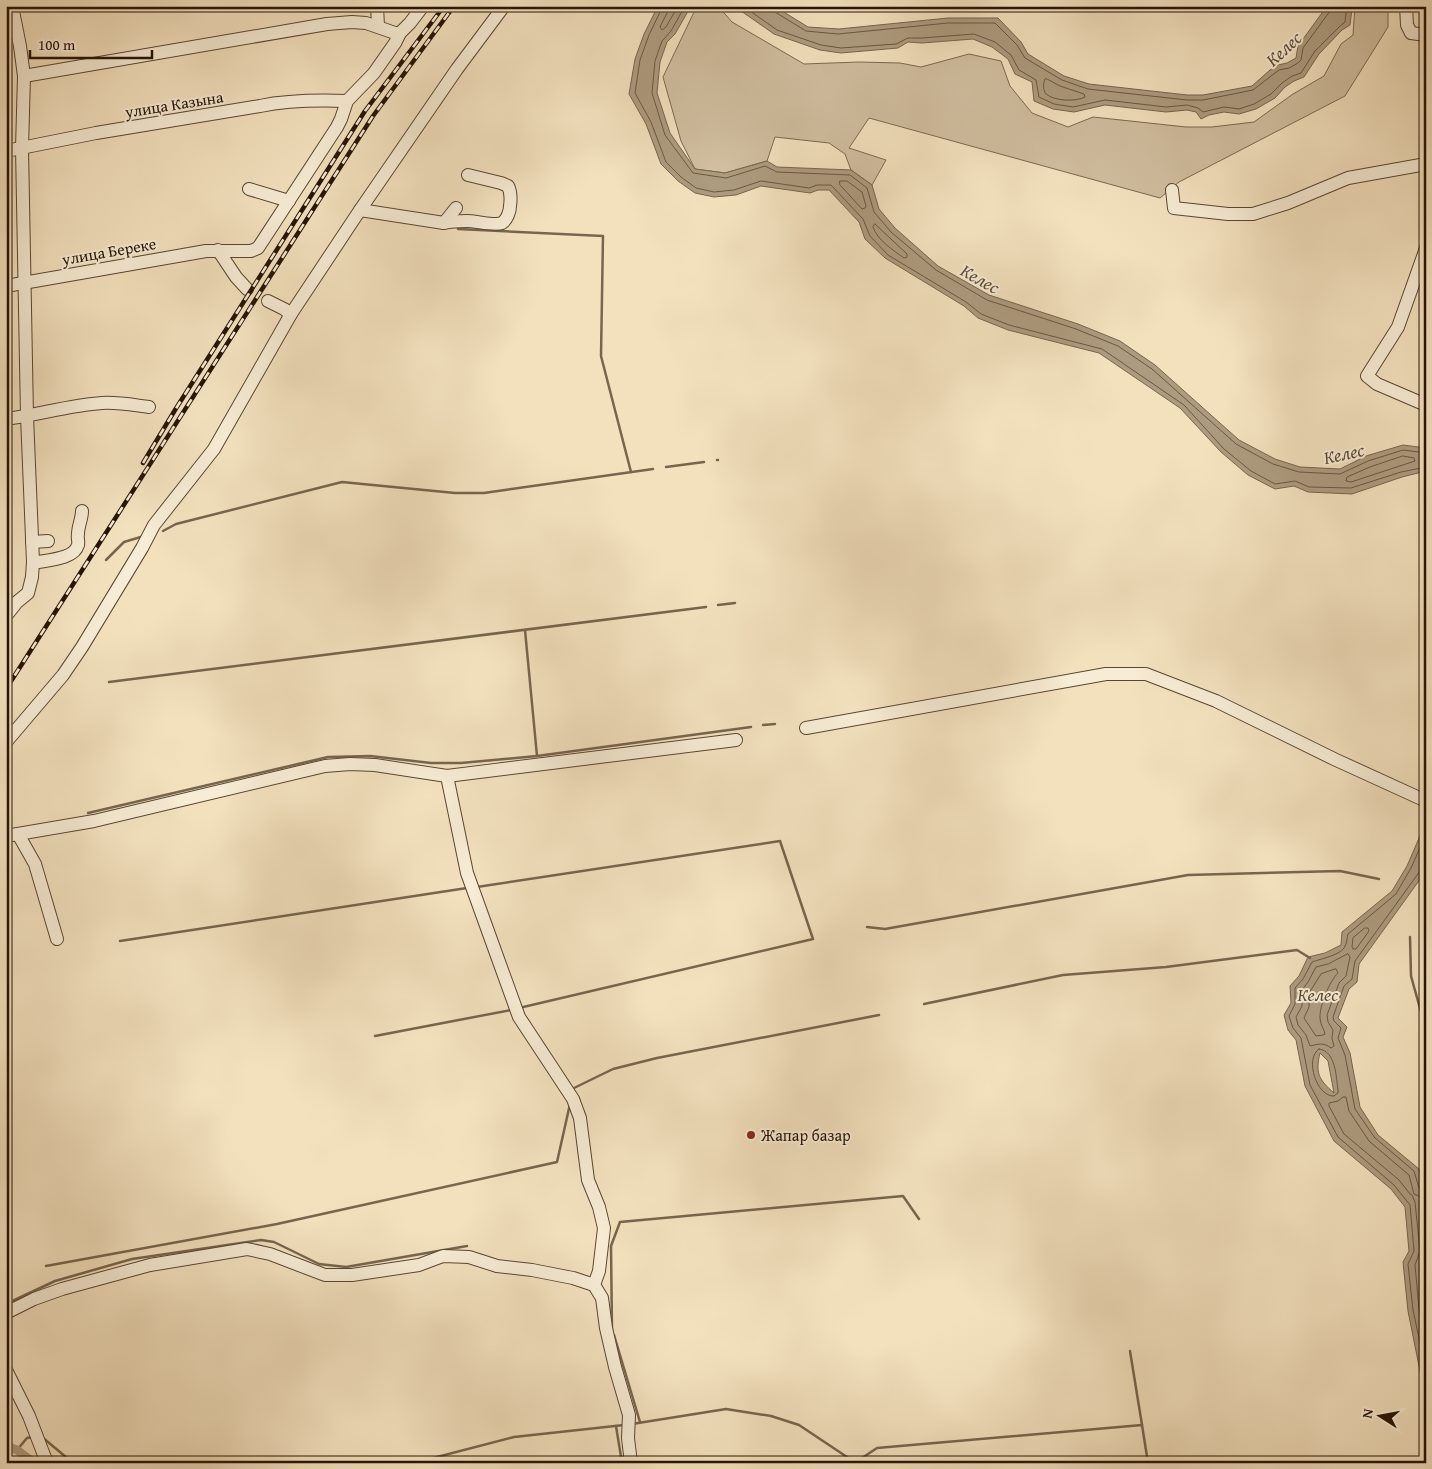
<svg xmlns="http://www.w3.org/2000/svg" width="1432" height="1469" font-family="'Gentium Book Plus',serif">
	<rect width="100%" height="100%" fill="#f3e1be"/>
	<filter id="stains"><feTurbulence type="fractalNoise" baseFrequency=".004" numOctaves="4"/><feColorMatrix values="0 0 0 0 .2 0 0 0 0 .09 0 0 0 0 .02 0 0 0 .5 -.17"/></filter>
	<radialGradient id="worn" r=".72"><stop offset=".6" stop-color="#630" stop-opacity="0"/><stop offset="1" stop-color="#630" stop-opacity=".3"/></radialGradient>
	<!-- green -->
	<path fill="#d0be9f" stroke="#7b6952" d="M703 6H718L732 22 804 64 859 62 900 63 921 67 969 54 1001 61 1010 86 1032 113 1068 127 1093 117 1186 127H1212L1254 122 1293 94 1324 76 1341 44 1353 35 1355 6H1388V27L1345 96 1179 182 1160 198 869 118 849 148 886 160 872 185 851 170 845 154 829 143 775 137 767 161 725 173 695 169 681 141 663 77 695 10Z"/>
	<!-- water -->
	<g fill="#ad9b7f" stroke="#77654e" fill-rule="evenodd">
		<path d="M658 6H691L675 34 667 42 660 62 657 93 670 133 695 169 725 173 767 161 777 167 851 170 872 185 879 209 895 228 938 266 989 295 1078 324 1120 341 1155 365 1239 440 1275 459 1300 467 1340 469 1366 456 1403 445 1426 448V471L1402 477 1352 494 1308 492 1294 486 1275 489 1248 475 1221 452 1180 408 1099 353 1008 330 978 318 964 306 885 258 865 239 859 222 829 190H818L810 193 761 186 736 195 714 197 695 193 678 181 661 164 646 124 629 94 635 59 644 34Z"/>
		<path d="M734 6H774L808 27 839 29 948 18H998L1021 42 1028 54 1064 76 1089 84 1187 95H1203L1252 86 1270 70 1278 65 1287 63 1296 58 1298 46 1327 6H1352V9L1350 25 1342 30 1319 54 1304 77 1294 81 1285 87 1275 98 1256 109 1239 114 1224 112 1209 115 1201 119 1196 112 1187 110 1166 112 1105 105 1074 112 1053 109 1034 101 1032 82 1015 74 1008 59 992 47 973 39 922 43 908 42 898 48 841 53 820 50 774 34Z"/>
		<path d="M1426 822V871L1359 964 1357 982 1349 989 1338 1018 1347 1027 1343 1037 1350 1053 1360 1107 1378 1135 1419 1169 1426 1196V1401L1408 1311 1403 1262 1409 1251 1405 1207 1391 1189 1334 1141 1305 1086 1296 1040 1288 1030 1284 1015 1291 1003 1290 986 1299 976 1308 957 1325 953 1341 945 1342 932 1392 891 1407 866ZM1320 1053 1328 1061 1334 1093C1319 1080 1315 1073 1320 1053Z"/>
	</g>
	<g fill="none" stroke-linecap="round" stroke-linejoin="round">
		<!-- shore -->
		<g stroke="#6a5842" stroke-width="1">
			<path d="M662 6 661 10 649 35 640 60 635 93 651 122 666 162 681 177 696 188 714 192 734 190 761 181 809 188 817 185H831L863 219 870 236 888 255 966 302 981 314 1009 325 1102 349 1184 405 1224 449 1251 471 1275 484 1295 481 1309 487 1351 488 1401 472 1426 467"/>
			<path d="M668 6 667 13 660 27 662 30 666 27 678 6"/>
			<path d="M685 6 671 31 662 41 655 61 652 93 665 135 693 173 726 178 765 166 777 172 850 175 867 188 874 212 891 232 936 270 987 300 1076 329 1118 346 1152 369 1236 444 1273 464 1299 472 1340 474 1368 461 1403 450 1426 453"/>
			<path d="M743 6 777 30 821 45 841 48 896 44 908 38H922L974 34 995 42 1011 55 1019 70 1036 80 1039 97 1054 104 1073 107 1105 100 1166 107 1187 105 1198 108 1203 112 1224 107 1239 109 1254 104 1271 94 1282 83 1292 76 1301 73 1315 51 1339 27 1345 22 1347 6"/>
			<path d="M772 6 775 12 806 31 838 34 948 23H995L1017 45 1025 58 1062 80 1088 89 1187 100H1203L1253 90 1279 70 1289 68 1298 63 1301 60 1303 48 1330 11V6"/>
			<path d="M1047 79 1060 86 1084 94 1085 97C1076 102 1054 101 1046 94 1043 91 1043 82 1045 79Z"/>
			<path d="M840 181H847L862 192 866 206 865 208 862 209 840 185Z"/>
			<path d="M875 224 907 254V257L904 258C893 250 877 240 873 227Z"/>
			<path d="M1403 456 1414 458 1415 461 1351 482 1346 481 1347 477 1370 467Z"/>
			<path d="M1426 834 1411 868 1396 894 1348 934C1347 937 1347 943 1345 946 1342 955 1320 959 1312 962L1303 979 1295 988V1004L1289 1016 1293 1028 1301 1038 1310 1085 1338 1137 1394 1185 1410 1205 1414 1251 1408 1264 1413 1310 1426 1371"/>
			<path d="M1426 869 1420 871 1355 961 1352 979 1344 986 1333 1017 1334 1021 1341 1028 1338 1038 1345 1055 1355 1109 1375 1138 1414 1171 1419 1188 1422 1191H1426"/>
			<path d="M1365 928H1368L1369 931 1356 949H1353L1352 947 1353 938Z"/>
			<path d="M1348 954 1350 957 1346 976 1339 983 1327 1015 1328 1022 1333 1030 1332 1038 1334 1046 1331 1048C1323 1042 1319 1044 1310 1046L1306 1035 1298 1025 1296 1017 1302 1006V990L1308 982 1316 967 1328 964Z"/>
			<path d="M1336 969 1338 973C1330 980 1319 1007 1320 1018 1320 1024 1324 1029 1325 1034L1323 1035 1316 1036 1304 1018 1309 1007V993L1321 974Z"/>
			<path d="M1319 1049C1336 1051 1336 1077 1338 1090V1093L1334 1096C1317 1097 1304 1059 1319 1049Z"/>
			<path d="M1426 1198 1421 1197 1414 1194 1409 1175 1369 1141 1349 1111 1346 1097H1343L1338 1101 1329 1103V1106L1344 1134 1399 1180 1410 1194 1412 1195 1415 1202 1420 1251 1415 1265 1419 1309 1426 1340"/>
		</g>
		<!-- stream -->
		<g stroke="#77654e" stroke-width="2.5">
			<path d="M458 229 603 236 601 356 631 472"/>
			<path d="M717 460H718"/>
			<path d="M666 467 704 462"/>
			<path d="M163 531 176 524 342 482 455 493H484L653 469"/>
			<path d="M106 560 124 542 144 536"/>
			<path d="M718 605 735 603"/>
			<path d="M109 682 706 607"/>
			<path d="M763 725 775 724"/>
			<path d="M537 756 751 727"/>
			<path d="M88 813 328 757 370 756 431 763H461L537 756 525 630"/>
			<path d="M477 887 780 841 813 939 519 1008"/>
			<path d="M867 927 885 929 1188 875 1340 871 1379 879"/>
			<path d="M1410 937 1411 976 1426 1030"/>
			<path d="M120 941 467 888"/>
			<path d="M924 1004 1063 975 1166 967 1297 950 1310 958"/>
			<path d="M375 1036 511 1010"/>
			<path d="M573 1091 574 1088 613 1069 657 1058 879 1015"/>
			<path d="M46 1266 277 1224 557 1162 570 1104"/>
			<path d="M6 1304 55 1281 132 1259 261 1240 274 1242 319 1264 346 1267 467 1246"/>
			<path d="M612 1330 611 1246 620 1222 903 1196 919 1219"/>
			<path d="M614 1335 640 1422"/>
			<path d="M1130 1351 1142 1425"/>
			<path d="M632 1424 726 1409 771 1416 799 1425 856 1463"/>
			<path d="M616 1426 622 1463"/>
			<path d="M42 1437 73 1463"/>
			<path d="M17 1450 27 1438 32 1437"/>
			<path d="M51 1459 55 1463"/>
			<path d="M856 1462 877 1448 1142 1425 1148 1463"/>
			<path d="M414 1463 514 1437 624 1425"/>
		</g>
		<!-- canal -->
		<path stroke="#ad9b7f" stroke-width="9" d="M6 1446 17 1450 34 1463"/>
		<defs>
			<g id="minor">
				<path d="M377 6 378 26"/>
				<path d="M1406 6 1407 25 1411 33 1426 35"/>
				<path d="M24 76 327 24 352 22 366 23 395 33H400"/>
				<path d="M6 151 96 133 260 106C289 100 318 100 347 101"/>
				<path d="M249 189 289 201"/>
				<path d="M1172 190 1174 208 1228 214H1253L1288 203 1348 178 1426 164"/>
				<path d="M360 210 444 223C452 221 459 221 467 221 476 221 495 226 502 223 507 220 510 211 510 206 511 199 511 192 508 186L501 183 468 175"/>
				<path d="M444 223 456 208"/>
				<path d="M1426 248 1398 327 1367 376 1377 384 1426 405"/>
				<path d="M218 250 236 277 247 289"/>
				<path d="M6 286 206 251H251L258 248 337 127 341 119 347 101 374 73 395 43 400 33 410 23 423 6"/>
				<path d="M268 301 284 309 291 314"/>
				<path d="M6 419C38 415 70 405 102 403 118 402 133 405 149 407"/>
				<path d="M32 542 48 541"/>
				<path d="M33 563C45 560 74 560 78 545 79 541 77 538 78 534 78 526 82 519 82 511"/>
				<path d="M6 616 17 602 28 593 32 577 33 562 27 416 22 148 24 76 20 46 12 6"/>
				<path d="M806 728 1106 674H1146L1216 701 1334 759 1426 801"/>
				<path d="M6 742 63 675 82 647 142 548 154 525 214 449 291 314 360 210 457 69 504 6"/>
				<path d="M447 776 467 873 519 1017 573 1099 580 1118 588 1180 599 1207 604 1228 599 1271 594 1285"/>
				<path d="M18 834 35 864 57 939"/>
				<path d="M6 836 94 821 325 766 350 764 375 765 447 776 736 740"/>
				<path d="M6 1313 34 1299 62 1289 150 1265 247 1249 270 1254 325 1275H352L419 1265 443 1256 469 1257 497 1266 532 1270 573 1278 594 1285 602 1298 606 1328 615 1367 629 1415 628 1438 631 1463"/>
				<path d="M6 1370 29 1416 47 1463"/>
			</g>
		</defs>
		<!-- minor casing -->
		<use href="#minor" stroke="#594733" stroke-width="14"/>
		<!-- minor -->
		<use href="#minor" stroke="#f7ecd5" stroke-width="12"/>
		<defs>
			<g id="rail">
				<path d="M143 463 175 410 365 111 444 6"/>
				<path d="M6 689 373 116 454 6"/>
			</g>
		</defs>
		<!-- rail casing -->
		<use href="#rail" stroke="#261405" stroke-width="4.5"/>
		<!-- rail -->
		<use href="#rail" stroke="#f7ecd5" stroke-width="2.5" stroke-dasharray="8" stroke-linecap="butt"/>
	</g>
	<!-- markers -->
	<circle fill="#8f2418" stroke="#f7ecd5" stroke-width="2" cx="751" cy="1135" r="5"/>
	<g text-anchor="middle" stroke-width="4" stroke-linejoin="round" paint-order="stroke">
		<!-- street labels -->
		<g font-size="16" fill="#261405" stroke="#f7ecd5">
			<text transform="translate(174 104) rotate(-9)" y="6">улица Казына</text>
			<text transform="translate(109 251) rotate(-10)" y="6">улица Береке</text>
		</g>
		<!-- poi labels -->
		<g font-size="16" fill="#261405" stroke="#f7ecd5" text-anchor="start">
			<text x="761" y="1141">Жапар базар</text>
		</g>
		<!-- water labels -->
		<g font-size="18" font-style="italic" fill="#5c4a36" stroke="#f7ecd5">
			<text transform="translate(1284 49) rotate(-43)" y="6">Келес</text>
			<text transform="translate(980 279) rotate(29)" y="6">Келес</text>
			<text transform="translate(1344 454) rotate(-12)" y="6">Келес</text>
			<text x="1318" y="1001">Келес</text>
		</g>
	</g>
	<!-- margin -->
	<rect width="1432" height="1469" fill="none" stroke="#f3e1be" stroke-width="25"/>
	<rect x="8" y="8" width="1417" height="1454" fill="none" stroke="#261405" stroke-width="2.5"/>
	<rect x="12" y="12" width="1407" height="1444" fill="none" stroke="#261405"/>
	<!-- north arrow -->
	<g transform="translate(1380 1416) rotate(281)" stroke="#f7ecd5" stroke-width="4" paint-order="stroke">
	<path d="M0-4L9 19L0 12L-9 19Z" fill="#261405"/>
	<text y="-8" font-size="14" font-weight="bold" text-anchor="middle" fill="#261405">N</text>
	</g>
	<!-- scale -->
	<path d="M30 50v8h122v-8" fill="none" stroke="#261405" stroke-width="2.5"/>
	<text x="38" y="50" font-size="15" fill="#261405" stroke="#f7ecd5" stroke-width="4" paint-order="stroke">100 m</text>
	<rect width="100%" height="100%" filter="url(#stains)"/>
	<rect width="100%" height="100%" fill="url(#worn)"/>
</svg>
